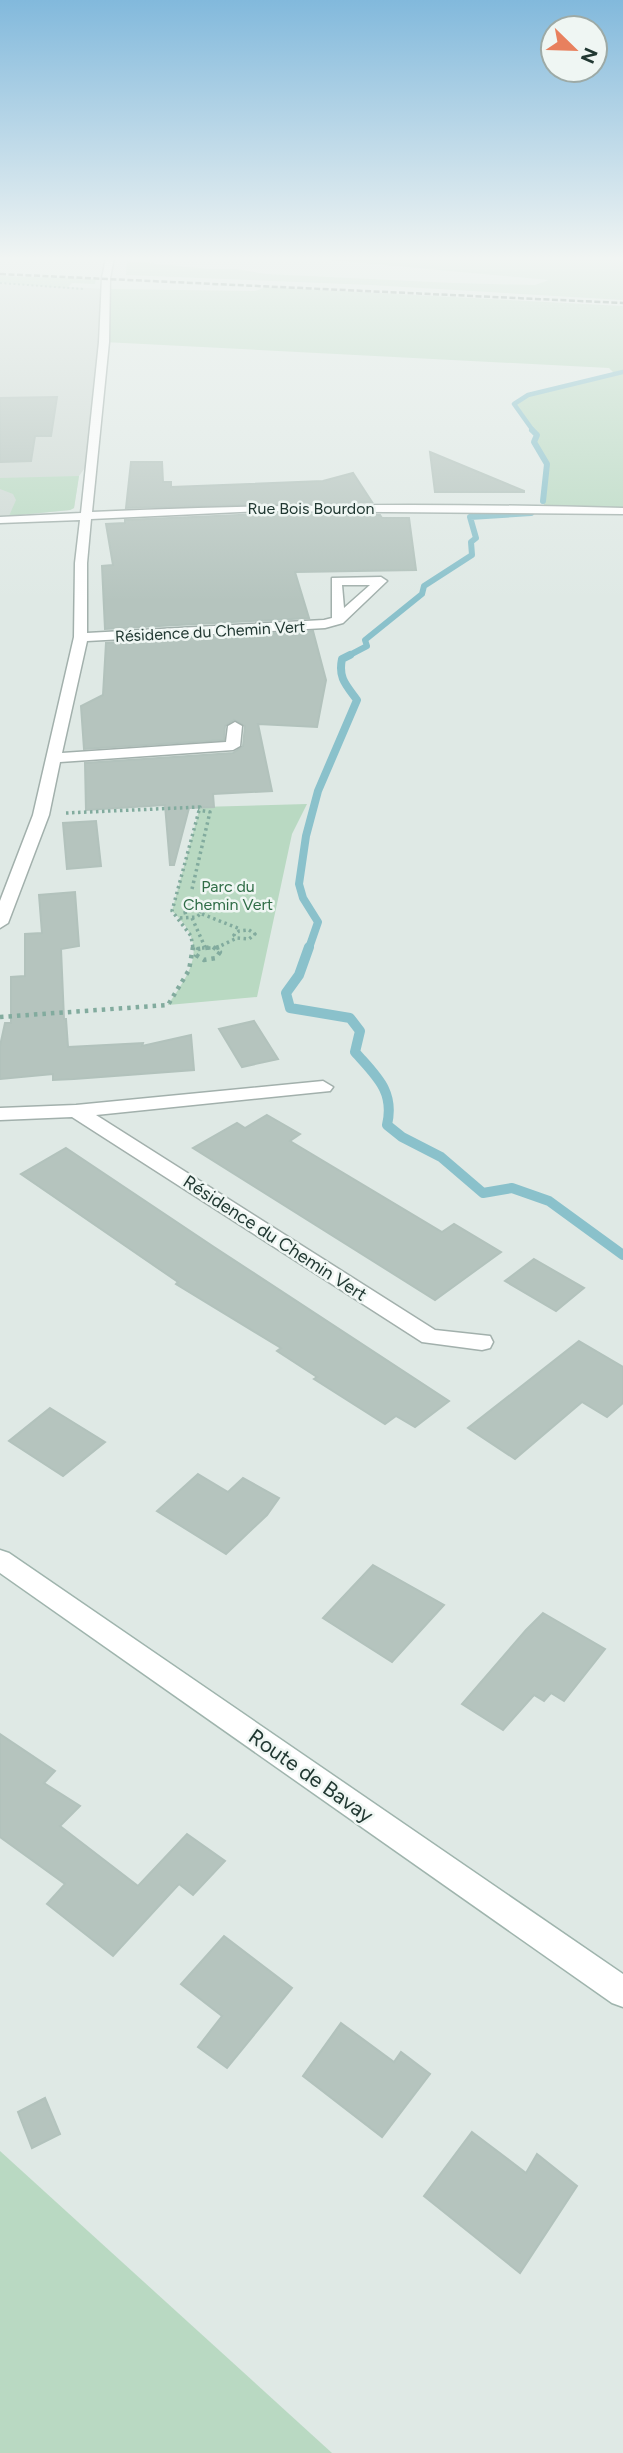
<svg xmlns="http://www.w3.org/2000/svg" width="623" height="2453" font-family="Figtree,sans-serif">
	<rect width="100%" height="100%" fill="#dfe9e5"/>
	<!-- built -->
	<path fill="#ced9d4" d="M0 283 105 289 92 458 79 476 74 508 70 510 0 517Z"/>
	<!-- green -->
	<g fill="#b9d9c2">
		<path d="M308 258H572L623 261V300L371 285 126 275 127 261 209 269H236L266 274 454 283 535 285 549 280Z"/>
		<path d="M0 276 96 279 95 284 72 283 67 288 0 283Z"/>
		<path d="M266 287 623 306V511L544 508C542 480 557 465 534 442L537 435 525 422 523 413 514 407V404L528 395 615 374 609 368 104 342 105 289 255 291Z"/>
		<path d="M79 476 74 508 70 510 9 516 16 500 13 494 0 489V478Z"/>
		<path d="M307 804 292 834 257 997 168 1005C191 971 210 946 172 911L200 807Z"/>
		<path d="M0 2151 332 2453H0Z"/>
	</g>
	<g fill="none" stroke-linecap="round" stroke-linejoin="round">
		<!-- stream-far3 -->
		<path stroke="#8ac1cb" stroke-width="4.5" d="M534 432 514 404 528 395 623 372"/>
		<!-- stream-far2 -->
		<g stroke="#8ac1cb" stroke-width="6">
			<path d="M532 430 537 435 534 442 547 464 543 501"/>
			<path d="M346 657 367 646 365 640 422 594 424 586 472 555 471 542 476 538 470 517 531 513"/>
		</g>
		<!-- stream-far1 -->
		<path stroke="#8ac1cb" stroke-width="8" d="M309 948 318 922 303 898 299 884 306 836 318 791 357 700C346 685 338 678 342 659L350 655"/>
		<!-- stream -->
		<path stroke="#8ac1cb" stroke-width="10" d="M309 947 299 975 286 993 290 1008 350 1018 360 1031 355 1052C376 1076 395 1091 387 1125L402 1137 441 1157 483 1193 512 1188 549 1201 623 1255"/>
	</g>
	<!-- building -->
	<g fill="#b5c4be" stroke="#b2c2bc" stroke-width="2">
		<path d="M57 397 51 436H35L31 461 0 462V398Z"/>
		<path d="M430 452 524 491V492H435Z"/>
		<path d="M131 462H162L163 482H171V487L323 481 353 473 372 502 126 508Z"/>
		<path d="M263 514 380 515 382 518H409L416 570 295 572 309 618 105 629 102 566 113 565 106 524 125 523V520Z"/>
		<path d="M313 631 326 680 317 727 258 724 272 791 213 794 214 807 189 808 174 865H170L165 805 86 810 85 763 233 753 243 746 245 726 234 720 225 726 224 740 84 749 81 706 103 695 106 643Z"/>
		<path d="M96 821 101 866 67 869 63 823Z"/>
		<path d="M75 892 79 946 61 949 64 1019H66L68 1047 143 1043 142 1046 191 1035 194 1070 74 1079 53 1080V1074L0 1079V1046L5 1023H11V977L25 976V934L42 933 39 895Z"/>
		<path d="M254 1021 278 1059 242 1067 219 1029Z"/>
		<path d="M267 1115 300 1134 290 1141 442 1232 454 1224 501 1252 435 1300 193 1148 237 1123 245 1128Z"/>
		<path d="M66 1148 214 1247 449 1401 415 1427 396 1416 385 1424 314 1379 317 1377 277 1351 281 1348 176 1284 178 1282 21 1174Z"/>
		<path d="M534 1259 584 1288 556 1311 505 1281Z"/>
		<path d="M579 1341 623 1367V1403L607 1417 582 1402 515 1459 468 1428Z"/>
		<path d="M50 1408 105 1442 63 1476 9 1441Z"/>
		<path d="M198 1474 228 1492 243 1478 279 1498 267 1515 226 1554 157 1511Z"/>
		<path d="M373 1565 444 1605 392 1662 323 1618Z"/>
		<path d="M543 1613 605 1649 564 1701 551 1693 544 1701 534 1695 503 1730 462 1704 526 1630Z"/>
		<path d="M0 1734 55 1771 44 1783 80 1806 60 1826 138 1886 187 1834 225 1861 193 1895 179 1884 113 1956 47 1904 65 1884 0 1837Z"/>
		<path d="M224 1936 292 1988 227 2068 198 2047 222 2016 181 1984Z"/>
		<path d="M341 2023 394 2062 401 2052 430 2074 382 2137 303 2076Z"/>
		<path d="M45 2098 60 2134 32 2148 18 2112Z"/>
		<path d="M472 2132 526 2173 537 2154 577 2186 520 2273 424 2196Z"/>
	</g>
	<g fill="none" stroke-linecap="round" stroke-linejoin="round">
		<defs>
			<g id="street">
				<path d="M106 258H114L110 278 109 342 92 512C269 504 446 503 623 508V514L263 511 91 519 87 563V633L324 620 332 618V578L381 577 387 581 343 623 325 628 87 641 62 753 226 742 228 726 235 722 242 726 240 746 233 750 60 762 49 815 8 923 0 928V901L33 815 74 637 75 563 80 520 0 523V517L81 513 99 342 102 278ZM342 585H370L344 608Z"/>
				<path d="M323 1081 333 1087 330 1091 96 1115 435 1330 490 1336 493 1342 490 1348 482 1350 422 1342 72 1117 0 1120V1108L76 1105Z"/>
			</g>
			<path id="secondary" d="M0 1550 9 1553 623 1974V2007L612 2003 0 1573Z"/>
		</defs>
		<!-- street casing -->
		<use href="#street" stroke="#a2b0ac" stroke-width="3"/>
		<!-- secondary casing -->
		<use href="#secondary" stroke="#9fb4ad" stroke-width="3"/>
		<!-- path-far2 -->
		<path stroke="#82ab9e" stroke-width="2" stroke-dasharray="2 2.5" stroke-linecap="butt" d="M0 283 83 289"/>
		<!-- path-far1 -->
		<g stroke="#82ab9e" stroke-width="3.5" stroke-dasharray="2.5 3.5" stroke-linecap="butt">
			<path d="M66 813 200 807 172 911 191 936 193 948"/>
			<path d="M192 889 210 812 198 810"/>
			<path d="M202 914 240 929"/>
			<path d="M180 918 197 917 202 912 192 909 185 912 186 916"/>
			<path d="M192 918 205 947"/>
			<path d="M249 930 255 934 249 939 237 938 234 935 239 931Z"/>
			<path d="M202 948H215"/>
			<path d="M216 948 237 938"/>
		</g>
		<!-- path -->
		<g stroke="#82ab9e" stroke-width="4.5" stroke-dasharray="3.5 5" stroke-linecap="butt">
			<path d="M213 947 220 952 216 958 204 960 196 955 198 949Z"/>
			<path d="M216 948 219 947"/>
			<path d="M0 1017 168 1005 189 970 193 947"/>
		</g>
		<!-- street -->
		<use href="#street" fill="#fff" fill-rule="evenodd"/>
		<!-- secondary -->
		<use href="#secondary" fill="#fff" fill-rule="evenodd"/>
		<!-- rail -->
		<path stroke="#5c746d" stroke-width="2.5" stroke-dasharray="6 2.5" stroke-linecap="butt" d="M0 274 623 303"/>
	</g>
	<!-- sky -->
	<linearGradient id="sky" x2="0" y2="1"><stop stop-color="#82b9dc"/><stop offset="0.43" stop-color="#f1f5f3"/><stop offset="1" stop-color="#f1f5f3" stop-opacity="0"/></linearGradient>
	<rect width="623" height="601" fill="url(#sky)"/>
	<g text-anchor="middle" stroke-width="5" stroke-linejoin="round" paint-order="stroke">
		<!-- far-street labels -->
		<g font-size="16" fill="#213832" stroke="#eff6f3">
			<text x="311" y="514">Rue Bois Bourdon</text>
			<text transform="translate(210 631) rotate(-3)" y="6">Résidence du Chemin Vert</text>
		</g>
		<!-- far-park labels -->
		<g font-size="16" fill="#2f6c46" stroke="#eff6f3">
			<text x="228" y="892">Parc du<tspan x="228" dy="18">Chemin Vert</tspan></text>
		</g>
		<!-- street labels -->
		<g font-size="18" fill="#213832" stroke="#eff6f3">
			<text transform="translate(275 1238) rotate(33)" y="6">Résidence du Chemin Vert</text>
		</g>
		<!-- near-street labels -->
		<g font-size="21" fill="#213832" stroke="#eff6f3">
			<text transform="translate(311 1776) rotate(35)" y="7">Route de Bavay</text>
		</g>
	</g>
	<!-- north arrow -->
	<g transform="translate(574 49) rotate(113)"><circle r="33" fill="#eff6f3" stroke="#9daaa6" stroke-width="2"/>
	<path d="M0-5L12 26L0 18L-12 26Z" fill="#e8805e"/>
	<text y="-10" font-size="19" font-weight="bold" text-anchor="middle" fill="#213832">N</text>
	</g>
</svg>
